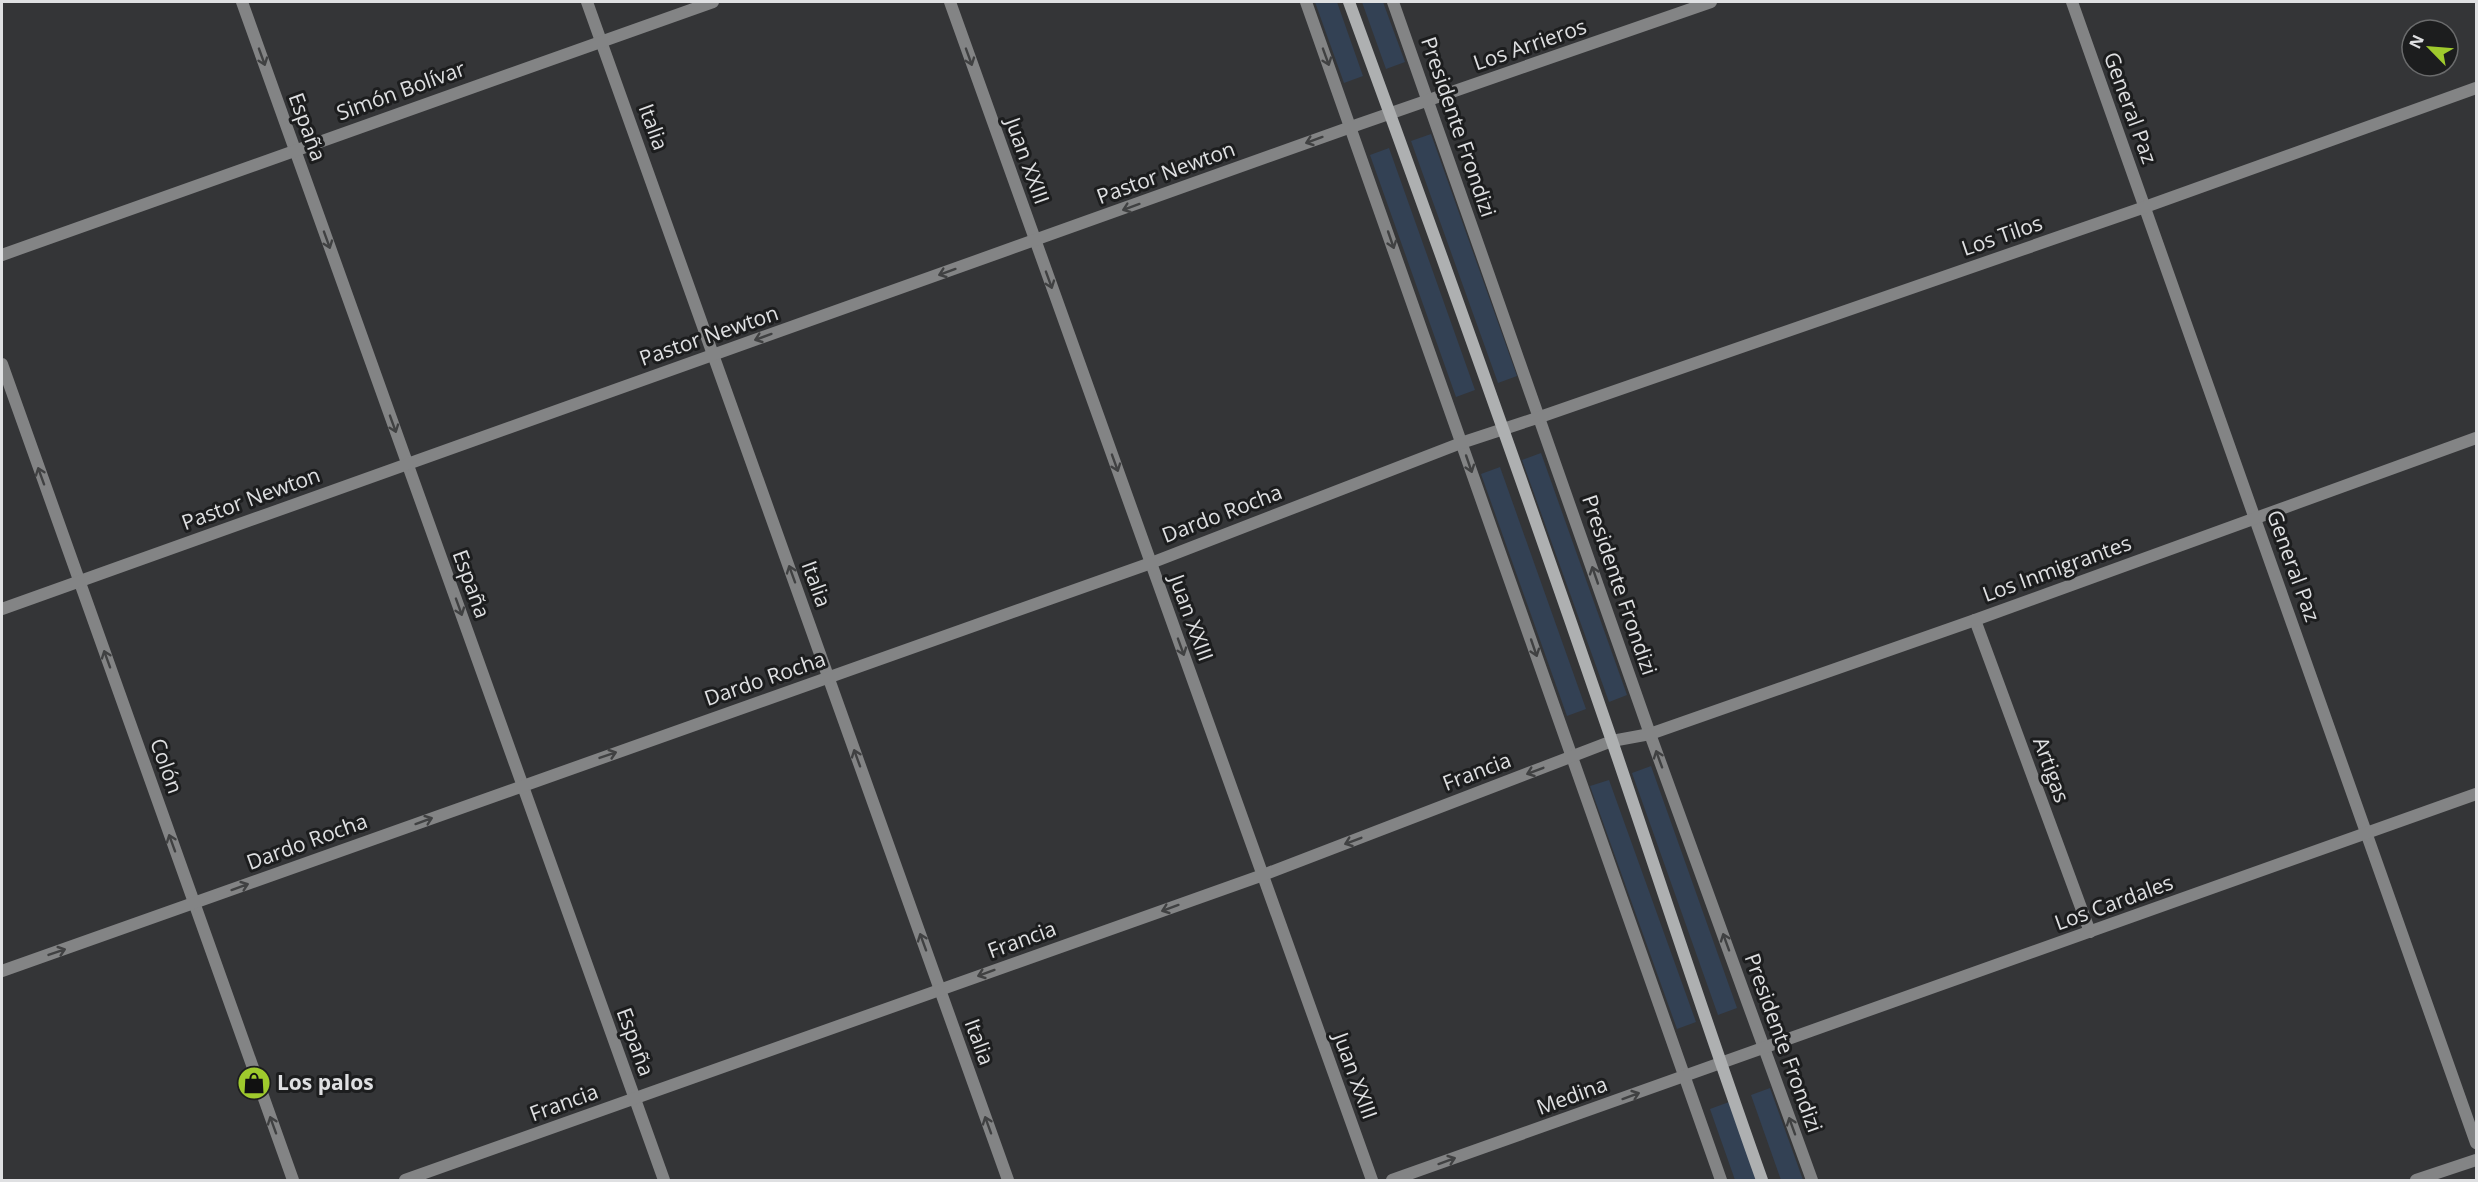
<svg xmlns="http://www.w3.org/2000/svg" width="2478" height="1182" font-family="'Open Sans',sans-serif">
	<rect width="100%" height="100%" fill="#343537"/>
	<!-- grass -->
	<g fill="#334154">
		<path d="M1315 2H1337L1363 76 1344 83Z"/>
		<path d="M1362 2H1383L1405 62 1386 69Z"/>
		<path d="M1431 134 1517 376 1498 383 1411 141Z"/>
		<path d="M1389 148 1475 390 1456 397 1370 155Z"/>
		<path d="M1541 453 1627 695 1609 702 1522 460Z"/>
		<path d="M1500 467 1586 709 1567 716 1481 474Z"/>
		<path d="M1651 766 1737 1008 1718 1015 1632 773Z"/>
		<path d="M1609 780 1696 1022 1677 1029 1590 786Z"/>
		<path d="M1770 1088 1803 1180H1781L1751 1095Z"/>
		<path d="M1729 1102 1756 1180H1735L1710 1109Z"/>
	</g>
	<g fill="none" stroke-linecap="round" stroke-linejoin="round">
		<!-- minor -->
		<g stroke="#838485" stroke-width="12">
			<path d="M242 2 664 1180"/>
			<path d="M587 2 1008 1180"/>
			<path d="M950 2 1372 1180"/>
			<path d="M1306 2 1721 1180"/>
			<path d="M1393 2 1650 734 1812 1180"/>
			<path d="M2072 2 2476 1143"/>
			<path d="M2 255 713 2"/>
			<path d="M2 364 293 1180"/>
			<path d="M2 609 1351 127 1711 2"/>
			<path d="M1975 620 2090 932"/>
			<path d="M2 971 1151 563 1461 443 1540 417 2145 207 2476 88"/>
			<path d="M405 1180 1263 875 1612 741 1650 734 1975 620 2476 438"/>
			<path d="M1392 1180 2476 794"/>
			<path d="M2416 1180 2476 1160"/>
		</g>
		<!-- secondary -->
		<path stroke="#aeb0b1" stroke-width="12" d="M1349 2C1439 247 1527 494 1612 741 1662 888 1710 1035 1762 1180"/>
	</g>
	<!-- one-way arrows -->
	<defs><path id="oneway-shaft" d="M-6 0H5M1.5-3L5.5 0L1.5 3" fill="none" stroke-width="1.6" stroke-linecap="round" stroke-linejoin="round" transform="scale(1.5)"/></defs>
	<g stroke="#404142">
		<use href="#oneway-shaft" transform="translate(262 57) rotate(70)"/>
		<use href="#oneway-shaft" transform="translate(969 57) rotate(70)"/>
		<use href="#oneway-shaft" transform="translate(1326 57) rotate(70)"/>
		<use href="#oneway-shaft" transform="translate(1314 140) rotate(160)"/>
		<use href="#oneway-shaft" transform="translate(1131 207) rotate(160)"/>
		<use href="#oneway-shaft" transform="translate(327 240) rotate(70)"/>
		<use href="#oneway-shaft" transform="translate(1391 240) rotate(71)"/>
		<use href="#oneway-shaft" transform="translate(947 272) rotate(160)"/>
		<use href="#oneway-shaft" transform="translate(1049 280) rotate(70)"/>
		<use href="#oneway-shaft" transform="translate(763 337) rotate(160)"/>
		<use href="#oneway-shaft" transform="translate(393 424) rotate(70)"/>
		<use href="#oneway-shaft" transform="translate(1115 463) rotate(70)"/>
		<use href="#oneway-shaft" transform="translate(1469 464) rotate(71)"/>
		<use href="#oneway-shaft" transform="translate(41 476) rotate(-110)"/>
		<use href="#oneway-shaft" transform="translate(792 574) rotate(-110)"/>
		<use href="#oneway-shaft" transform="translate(1595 575) rotate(-109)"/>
		<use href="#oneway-shaft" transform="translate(459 607) rotate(70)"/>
		<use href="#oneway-shaft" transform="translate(1181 647) rotate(70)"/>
		<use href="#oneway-shaft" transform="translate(1534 648) rotate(71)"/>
		<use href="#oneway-shaft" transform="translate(107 659) rotate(-110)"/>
		<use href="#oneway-shaft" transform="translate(608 755) rotate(-19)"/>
		<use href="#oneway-shaft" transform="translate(857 758) rotate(-110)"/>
		<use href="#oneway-shaft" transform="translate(1659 759) rotate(-110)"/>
		<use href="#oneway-shaft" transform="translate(1535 771) rotate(159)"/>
		<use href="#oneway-shaft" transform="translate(424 821) rotate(-20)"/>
		<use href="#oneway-shaft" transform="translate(1353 841) rotate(159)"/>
		<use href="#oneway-shaft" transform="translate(172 843) rotate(-110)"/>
		<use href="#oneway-shaft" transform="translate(240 887) rotate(-20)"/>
		<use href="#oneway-shaft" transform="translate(1170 908) rotate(160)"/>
		<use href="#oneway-shaft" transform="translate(923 942) rotate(-110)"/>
		<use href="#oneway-shaft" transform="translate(1726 942) rotate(-110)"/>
		<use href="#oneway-shaft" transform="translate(57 952) rotate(-19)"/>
		<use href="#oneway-shaft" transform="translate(986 973) rotate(160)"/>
		<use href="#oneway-shaft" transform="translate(1631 1096) rotate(-20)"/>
		<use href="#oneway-shaft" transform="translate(273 1125) rotate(-110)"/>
		<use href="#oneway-shaft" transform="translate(988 1125) rotate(-110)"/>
		<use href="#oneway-shaft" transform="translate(1792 1126) rotate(-110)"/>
		<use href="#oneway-shaft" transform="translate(1447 1161) rotate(-20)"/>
	</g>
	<!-- icons -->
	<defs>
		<symbol id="shop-disc" viewBox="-11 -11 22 22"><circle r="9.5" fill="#9fca2d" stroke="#1c1d1e"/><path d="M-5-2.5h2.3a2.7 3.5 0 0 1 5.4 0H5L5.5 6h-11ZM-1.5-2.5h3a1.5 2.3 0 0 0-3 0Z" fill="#111"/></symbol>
	</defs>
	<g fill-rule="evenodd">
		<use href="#shop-disc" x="235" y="1064" width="38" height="38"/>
	</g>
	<g text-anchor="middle" stroke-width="6" stroke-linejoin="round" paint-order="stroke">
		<!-- street labels -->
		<g font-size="21" fill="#dfe0e2" stroke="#1c1d1e">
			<text transform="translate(1530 45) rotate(-19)" y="7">Los Arrieros</text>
			<text transform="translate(401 91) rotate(-20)" y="7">Simón Bolívar</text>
			<text transform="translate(2130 108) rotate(70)" y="7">General Paz</text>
			<text transform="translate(307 127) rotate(70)" y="7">España</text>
			<text transform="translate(653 127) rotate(70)" y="7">Italia</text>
			<text transform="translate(1458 127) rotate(71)" y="7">Presidente Frondizi</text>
			<text transform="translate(1027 161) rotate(70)" y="7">Juan XXIII</text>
			<text transform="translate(1166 173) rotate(-20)" y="7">Pastor Newton</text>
			<text transform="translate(2002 236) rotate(-19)" y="7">Los Tilos</text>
			<text transform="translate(709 336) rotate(-19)" y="7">Pastor Newton</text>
			<text transform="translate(251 499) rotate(-20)" y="7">Pastor Newton</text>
			<text transform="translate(1222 514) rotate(-21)" y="7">Dardo Rocha</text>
			<text transform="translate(2293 566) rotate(70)" y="7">General Paz</text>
			<text transform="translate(2057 569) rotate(-20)" y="7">Los Inmigrantes</text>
			<text transform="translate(471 584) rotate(70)" y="7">España</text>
			<text transform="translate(816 584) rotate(70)" y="7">Italia</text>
			<text transform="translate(1619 585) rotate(71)" y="7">Presidente Frondizi</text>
			<text transform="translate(1191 618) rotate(70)" y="7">Juan XXIII</text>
			<text transform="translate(765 679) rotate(-19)" y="7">Dardo Rocha</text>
			<text transform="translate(166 766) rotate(70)" y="7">Colón</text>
			<text transform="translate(2051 770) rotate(70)" y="7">Artigas</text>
			<text transform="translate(1477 772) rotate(-21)" y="7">Francia</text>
			<text transform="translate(307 842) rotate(-20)" y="7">Dardo Rocha</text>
			<text transform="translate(2114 903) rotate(-20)" y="7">Los Cardales</text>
			<text transform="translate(1022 940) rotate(-20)" y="7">Francia</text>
			<text transform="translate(635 1042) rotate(70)" y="7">España</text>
			<text transform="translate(979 1042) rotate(70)" y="7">Italia</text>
			<text transform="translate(1783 1043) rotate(70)" y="7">Presidente Frondizi</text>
			<text transform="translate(1355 1076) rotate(70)" y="7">Juan XXIII</text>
			<text transform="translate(1572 1096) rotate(-20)" y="7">Medina</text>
			<text transform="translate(564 1103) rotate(-20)" y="7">Francia</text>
		</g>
		<!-- poi labels -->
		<g font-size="21" font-weight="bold" fill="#dfe0e2" stroke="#1c1d1e" text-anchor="start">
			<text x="277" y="1090">Los palos</text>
		</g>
	</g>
	<!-- border -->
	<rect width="2478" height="1182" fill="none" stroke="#dfe0e2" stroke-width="6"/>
	<!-- north arrow -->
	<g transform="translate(2430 48) rotate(295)"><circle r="28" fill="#1c1d1e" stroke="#6a6b6c" stroke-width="1.5"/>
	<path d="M0-4.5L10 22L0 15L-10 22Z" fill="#9fca2d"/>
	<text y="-9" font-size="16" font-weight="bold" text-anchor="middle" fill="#dfe0e2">N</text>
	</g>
</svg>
